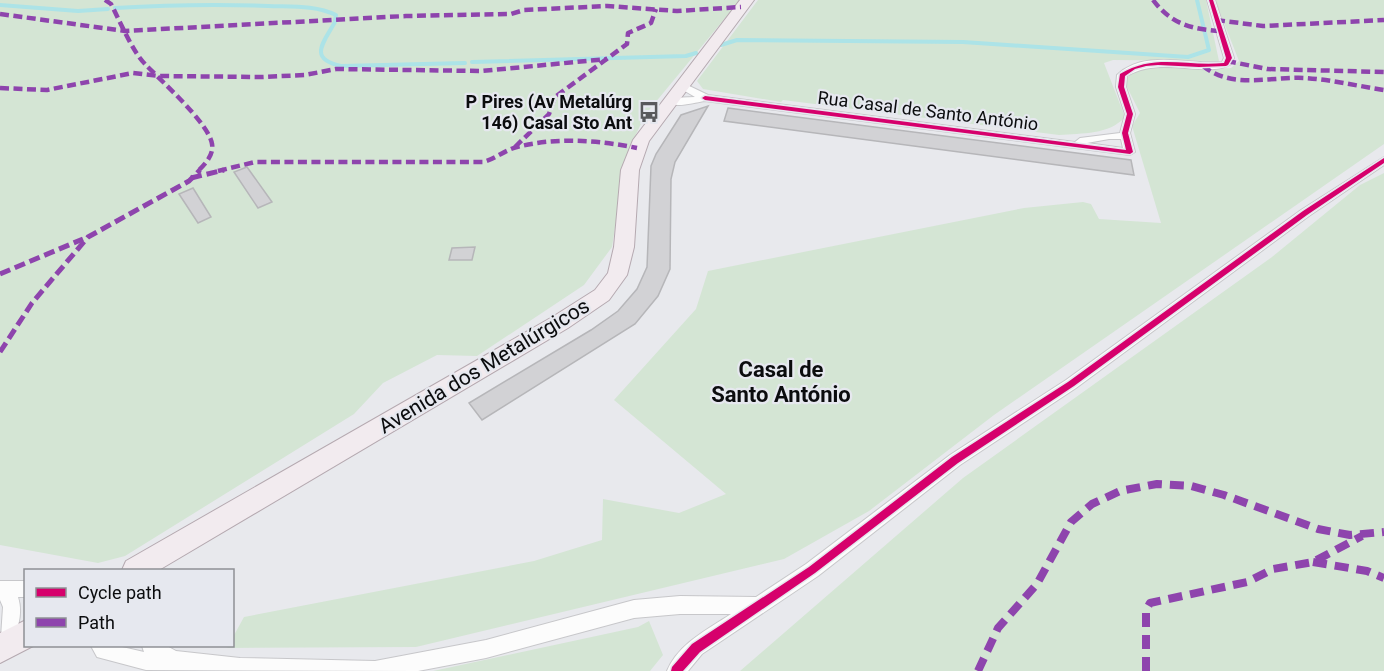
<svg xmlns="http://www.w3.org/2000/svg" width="1384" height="671" font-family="Roboto,sans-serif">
	<rect width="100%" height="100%" fill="#e8e9ed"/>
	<!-- green -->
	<g fill="#d4e5d4">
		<path d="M0 0H740L645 115 626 156 612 247 584 285 477 356 437 355 383 383 354 414 125 556 98 563 0 545Z"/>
		<path d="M758 0H1206L1219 61 1113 60 1104 63 1125 117C1109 135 1082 133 1059 135L783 100 781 102 703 89 697 81Z"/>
		<path d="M1215 0H1384V144L994 415 869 511 784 559 416 647 226 648 232 646 233 637 244 617 534 561 602 540 603 499 679 513 726 494 614 400 696 309 708 271 1024 208 1083 202 1091 204 1099 219 1161 223 1132 126 1140 113 1125 83C1130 58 1209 70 1231 68L1239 61Z"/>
		<path d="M1384 173V671H740L963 478 1272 257 1360 185Z"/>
		<path d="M649 621 663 655 650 671H433L638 627Z"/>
	</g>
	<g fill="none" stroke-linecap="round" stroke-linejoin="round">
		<!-- stream -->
		<g stroke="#ace3e7" stroke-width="4">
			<path d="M0 5 78 11 108 9"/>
			<path d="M115 8C166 5 217 4 268 6 291 7 315 5 336 15L335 20"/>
			<path d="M335 22C323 43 308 59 341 66L465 63"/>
			<path d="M721 45 737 40 963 42 1188 57 1209 50 1197 0"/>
			<path d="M472 62 686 56 696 53"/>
		</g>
	</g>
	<!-- building -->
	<g fill="#d2d2d5" stroke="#b6b6b9" stroke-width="1.5">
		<path d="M708 106 675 162 671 179 670 269 658 296 635 324 482 420 469 403 591 330 618 311 637 289 647 267 651 166 656 154 681 115Z"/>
		<path d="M728 108 1131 160 1134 175 724 121Z"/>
		<path d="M247 167 272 202 258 208 234 172Z"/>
		<path d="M193 188 211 217 198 223 179 194Z"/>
		<path d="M475 247 472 260H449L452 248Z"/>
	</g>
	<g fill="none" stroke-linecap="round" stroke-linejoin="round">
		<defs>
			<g id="street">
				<path d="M1207 0H1215L1234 58 1231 64C1209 79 1161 55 1127 76L1126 87 1135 114 1130 133 1135 152 1130 155 705 101C692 103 675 109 664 101L669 98 695 97 678 87V83L681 82 708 95 1075 142 1080 138 1120 133 1125 114 1116 87 1117 75C1144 49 1189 65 1222 62L1224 58ZM1109 139H1121L1123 148 1087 143Z"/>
				<path d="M1384 157V165L1309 216 1076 388 960 465 818 576 702 654 688 671H667C678 644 708 629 731 614H680L634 618 486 658 418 671 146 670 97 657 91 646H118L144 652 142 646H167L176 651 240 658 375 661 486 640 634 600 680 596 756 597 806 564 950 455 1066 380 1301 210Z"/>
				<path d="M0 581H26V597H18C24 616 16 633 9 650L3 653 0 652 3 607 0 600Z"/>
			</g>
			<g id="primary">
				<path d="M740 0H754L649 141 639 170 634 247 627 275 609 300 568 328 159 570H122L126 561 554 316 595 290 608 273 614 247 621 170 633 140Z"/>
				<path d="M26 620V646H33L0 663V633Z"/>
			</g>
		</defs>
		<!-- street casing -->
		<use href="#street" stroke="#c7c7ca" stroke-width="2"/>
		<!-- primary casing -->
		<use href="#primary" stroke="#b5a9b0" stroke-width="2"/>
		<!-- street -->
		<use href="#street" fill="#fcfcfc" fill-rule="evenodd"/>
		<!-- primary -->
		<use href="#primary" fill="#f2ebef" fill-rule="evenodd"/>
		<!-- quiet-far2 -->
		<g stroke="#8e44ad" stroke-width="4.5" stroke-dasharray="9 4.5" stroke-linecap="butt">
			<path d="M105 0 111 4C120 21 132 51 145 64 160 80 209 123 212 144 214 155 205 164 198 171"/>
			<path d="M1153 0C1171 24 1191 29 1220 31"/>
			<path d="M0 14 125 31 406 16 511 14 524 10 607 6 677 11 741 7"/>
			<path d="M1216 20 1263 26 1384 20"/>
			<path d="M1227 61 1267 69 1384 72"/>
			<path d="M1203 66C1233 90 1271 76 1306 78 1332 80 1358 86 1384 90"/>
			<path d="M0 88 47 90 133 73 159 76 262 77 305 75 336 69 482 71 607 59"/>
			<path d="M515 147 549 114 555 97 627 44 628 33 651 23 656 9"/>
			<path d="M218 171 255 162H483C495 159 505 150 517 147 556 137 598 140 637 148"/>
		</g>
		<!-- quiet-far1 -->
		<g stroke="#8e44ad" stroke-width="5" stroke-dasharray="11 5" stroke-linecap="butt">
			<path d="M191 178 224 170"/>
			<path d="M0 274 83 239"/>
			<path d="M0 352 32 303 88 237 189 181 200 170"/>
		</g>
		<!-- quiet -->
		<g stroke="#8e44ad" stroke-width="8" stroke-dasharray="14 8" stroke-linecap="butt">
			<path d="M1313 562 1367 571 1384 578"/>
			<path d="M978 671 998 628 1037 584 1071 522 1092 504 1120 491 1157 484 1191 486 1224 495 1318 529 1350 535 1384 532"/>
			<path d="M1146 671V610L1150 603 1247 582 1273 569 1313 562 1362 536"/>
		</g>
		<defs>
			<g id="cycleway">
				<path d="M1209 0H1213L1232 58 1228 65 1226 66 1199 67 1158 65 1146 66 1135 69 1125 76 1124 87 1133 114 1128 133 1133 152 1130 154 705 100 702 98 705 96 1126 150 1122 133 1127 114 1118 87 1120 74C1155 53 1186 67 1224 63L1226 58Z"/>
				<path d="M1384 158V163L1307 215 1074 386 958 463 815 573 700 652 683 671H671L672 667 692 644 809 567 952 457 1068 382 1303 211Z"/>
			</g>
		</defs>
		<!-- cycleway casing -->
		<use href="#cycleway" stroke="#e6e8ef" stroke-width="3"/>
		<!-- cycleway -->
		<use href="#cycleway" fill="#d6006c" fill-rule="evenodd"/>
	</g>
	<!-- icons -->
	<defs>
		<symbol id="bus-bare" viewBox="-9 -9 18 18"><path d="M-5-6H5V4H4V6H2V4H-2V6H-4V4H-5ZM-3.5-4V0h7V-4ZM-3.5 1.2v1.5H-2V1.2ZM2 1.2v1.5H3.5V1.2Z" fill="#58595c" stroke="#e6e8ef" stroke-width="2.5" paint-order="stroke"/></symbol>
	</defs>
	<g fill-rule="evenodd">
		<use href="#bus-bare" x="634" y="97" width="30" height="30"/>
	</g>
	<g text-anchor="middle" stroke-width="4.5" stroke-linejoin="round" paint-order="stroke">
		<!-- far-poi labels -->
		<g font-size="18" font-weight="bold" fill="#0b0c0e" stroke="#e6e8ef" text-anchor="end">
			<text x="632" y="108">P Pires (Av Metalúrg<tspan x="632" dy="21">146) Casal Sto Ant</tspan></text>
		</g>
		<!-- far-street labels -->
		<g font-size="18" fill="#0b0c0e" stroke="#e6e8ef">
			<text transform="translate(928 111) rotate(7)" y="6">Rua Casal de Santo António</text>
		</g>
		<!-- street labels -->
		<g font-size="21" fill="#0b0c0e" stroke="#e6e8ef">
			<text transform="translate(484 366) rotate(-31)" y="7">Avenida dos Metalúrgicos</text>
		</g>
		<!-- neighbourhood labels -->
		<g font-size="22" font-weight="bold" fill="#0b0c0e" stroke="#e6e8ef">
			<text x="781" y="377">Casal de<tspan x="781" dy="25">Santo António</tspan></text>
		</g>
	</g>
	<!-- legend -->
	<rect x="24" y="569" width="210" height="78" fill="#e6e8ef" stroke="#8e9095" stroke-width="1.5"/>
	<rect x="36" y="588" width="30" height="9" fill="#d6006c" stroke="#8e9095" stroke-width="1.5"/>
	<text x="78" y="599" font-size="18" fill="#0b0c0e">Cycle path</text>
	<rect x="36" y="618" width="30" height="9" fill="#8e44ad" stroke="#8e9095" stroke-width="1.5"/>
	<text x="78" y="629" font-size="18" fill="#0b0c0e">Path</text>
</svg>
